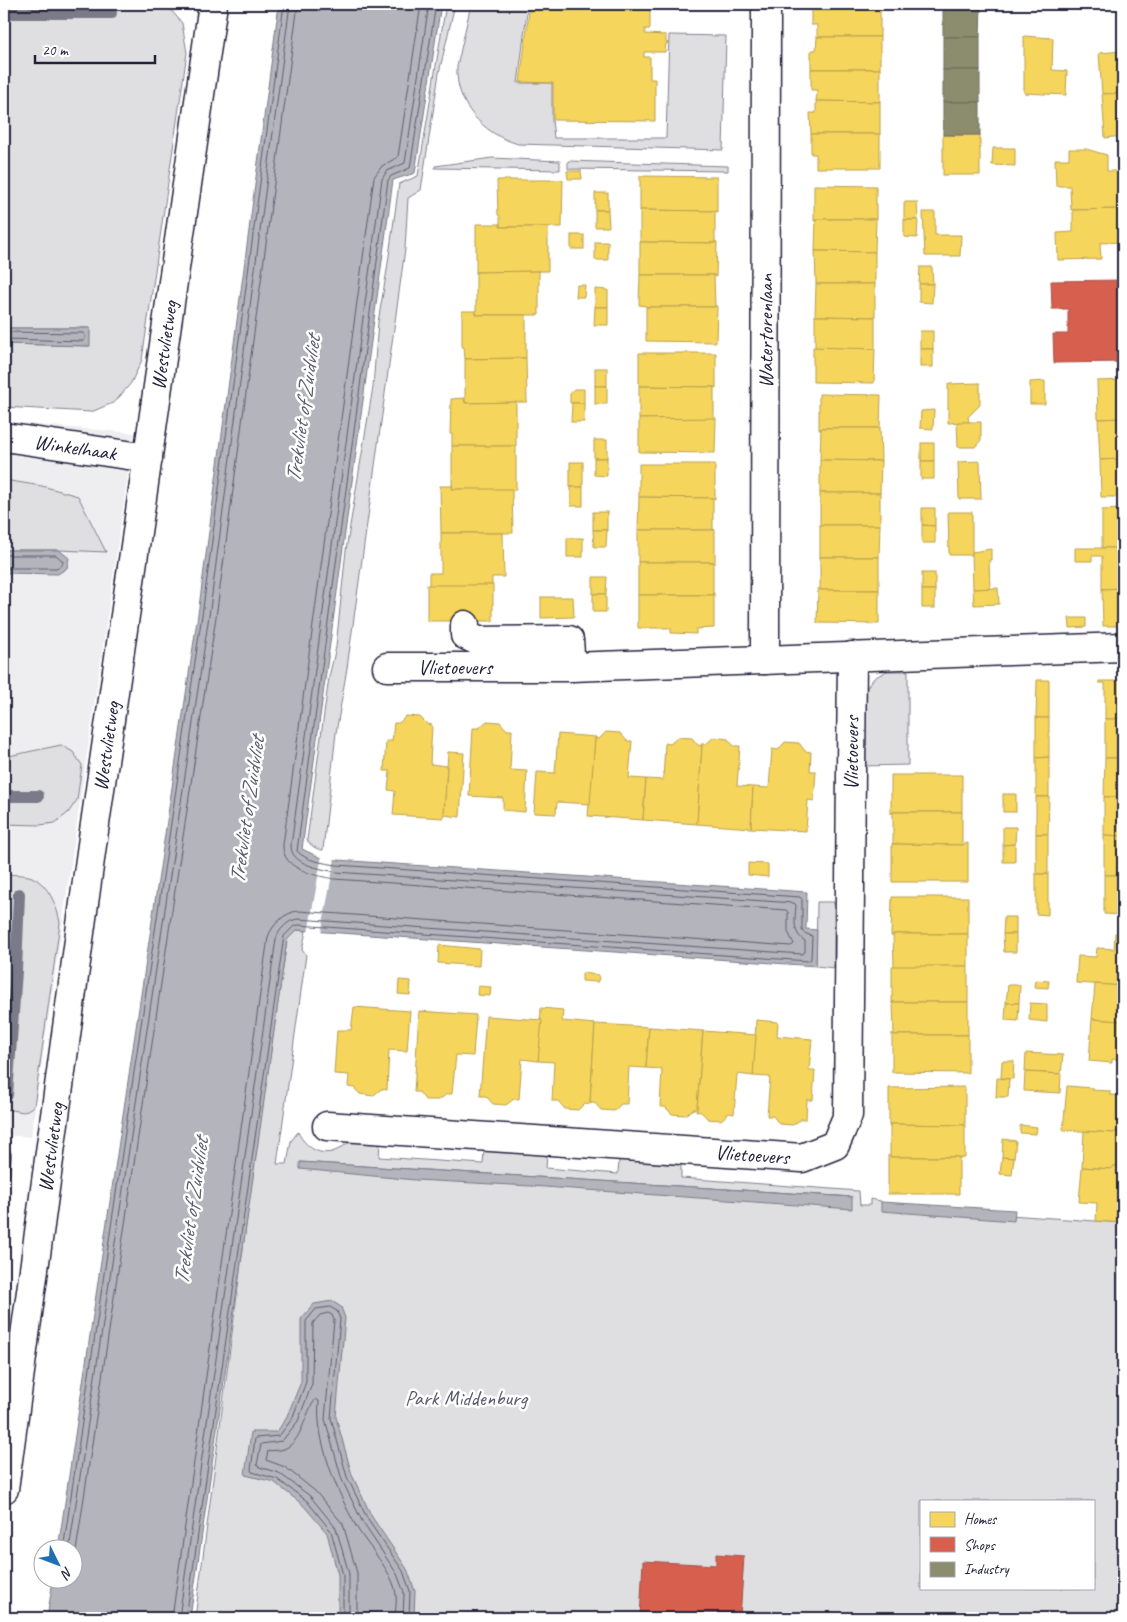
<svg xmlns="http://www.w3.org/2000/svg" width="1127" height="1622" font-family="Caveat,sans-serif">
	<rect width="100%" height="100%" fill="#fff"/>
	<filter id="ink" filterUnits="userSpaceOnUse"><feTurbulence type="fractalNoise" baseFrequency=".02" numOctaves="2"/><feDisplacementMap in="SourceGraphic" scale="10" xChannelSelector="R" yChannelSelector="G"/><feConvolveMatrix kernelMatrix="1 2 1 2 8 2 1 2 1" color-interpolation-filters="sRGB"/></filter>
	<g filter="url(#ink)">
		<!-- built -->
		<path fill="#eeeef1" d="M4 422 134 433 31 1137 4 1135Z"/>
		<!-- green -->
		<g fill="#dfdfe2" stroke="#80808e" fill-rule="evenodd">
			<path d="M4 4H166L182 23 187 53 142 360 131 383 115 402 91 412 4 407V344L89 346 90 328H4V18H115L116 6 4 5Z"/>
			<path d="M446 4H455L439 73 421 190 408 198 405 249 347 668 336 733 323 850C317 850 310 845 307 840L329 677 336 647 346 550 373 387 378 322 387 270 399 184 418 176Z"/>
			<path d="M471 4H528L518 83H552V120L554 138H666L669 35 726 36 723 150 518 144C483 134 455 104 457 67Z"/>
			<path d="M492 158 560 161V170L435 168V166Z"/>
			<path d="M568 161 728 166V171L568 169Z"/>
			<path d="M4 480 42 486 78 496 106 552 59 550H4Z"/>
			<path d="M887 671H908V765L863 766V697L868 686 874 678Z"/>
			<path d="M61 745 73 752 82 765 77 800 68 813 55 823 40 825 4 824V757Z"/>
			<path d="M4 874C12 875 24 874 32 877 49 885 57 906 60 923L34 1106 24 1112 4 1109Z"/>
			<path d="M817 902H834V968L816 966Z"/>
			<path d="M297 930 306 931 302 950 306 955 277 1164H287L291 1141 298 1132C305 1147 321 1158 337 1150 342 1148 346 1143 351 1142 359 1140 371 1143 380 1143L379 1157 483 1164 484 1151 547 1155 546 1168 618 1174 619 1160 681 1165V1178L859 1191 860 1205H870V1199L881 1201 882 1206 1123 1223V1618H195L251 1187 287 940ZM300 1162 852 1197 300 1163ZM921 1501H1093V1588H921Z"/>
		</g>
		<!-- water -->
		<g fill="#b4b4bc" stroke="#7a7a88">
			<path d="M279 4H441L415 173 393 180 302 849 319 857 337 860 807 892 806 929 817 930 816 966 297 930 287 940 190 1618H47L53 1580H72V1550L58 1549 199 607Z"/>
			<path d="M4 328H90V346L4 344Z"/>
			<path d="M4 550H59L69 558 67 568 58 574 4 573Z"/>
			<path d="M300 1162 852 1197V1209L531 1186 415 1180 300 1169Z"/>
			<path d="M881 1202 1015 1210 1014 1221 881 1211Z"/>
			<path d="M332 1301 341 1307 345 1318 336 1417 352 1475 372 1517 407 1569 415 1591 414 1618H338V1575L327 1533 303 1505 274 1482 245 1475 251 1432H277L287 1416 301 1382V1319L314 1304Z"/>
		</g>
		<!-- pier -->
		<path fill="#fff" d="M322 855 335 858 321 934 308 933Z"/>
		<!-- homes -->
		<g fill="#f6d55c" stroke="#b69f52">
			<path d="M530 4H655V7L650 8V29H645V34L666 35V42L668 43 666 44 665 52H644V57H650V79H655V121L553 120V83L520 82Z"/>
			<path d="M811 4H880V5Z"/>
			<path d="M811 4 880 5V37H817V25H811Z"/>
			<path d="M1024 36 1053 38 1052 70 1067 71 1066 95 1024 93Z"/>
			<path d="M817 37H880V69H811V50H816Z"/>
			<path d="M1123 51V93L1102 94 1099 53Z"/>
			<path d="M811 69H880V102L816 101 817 90H811Z"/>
			<path d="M1123 93V136L1105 138 1102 94Z"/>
			<path d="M816 101 880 102V134H811L810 113H816Z"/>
			<path d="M811 134H880V168H816V154H811Z"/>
			<rect x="943" y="135" width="37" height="40"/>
			<path d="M993 148H1015V166L992 165Z"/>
			<path d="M1069 149H1086L1107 155V171H1123V209L1071 210 1070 186H1056L1055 159H1069Z"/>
			<path d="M567 171H581L582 179H568Z"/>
			<path d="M640 176 717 177V212L715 211 640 210Z"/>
			<path d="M497 180H563L562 227H500V216L498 215Z"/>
			<path d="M814 185 876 186V219H816V221H814Z"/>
			<rect x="595" y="193" width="13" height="17"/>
			<path d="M904 202H917L918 220H904Z"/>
			<path d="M1123 209V242L1100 243 1101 259 1058 260 1057 233 1073 232V210Z"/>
			<path d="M595 210H608L609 227H595Z"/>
			<path d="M640 210 715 211V243L640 242Z"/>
			<path d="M923 212H935V235H961L960 256H925Z"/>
			<path d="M816 219H876L875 252 815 251Z"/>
			<path d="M904 220H918L917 238 904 237Z"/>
			<path d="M476 224H500V227H548V271L476 272Z"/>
			<rect x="571" y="235" width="13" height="14"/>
			<path d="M715 241 717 242 716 277 714 275H640V242L715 243Z"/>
			<rect x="595" y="242" width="13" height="18"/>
			<path d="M815 251 875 252V284H816Z"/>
			<path d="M920 267H932L933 284H919Z"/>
			<path d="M539 271V315H476V272Z"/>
			<path d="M640 275H714L715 307H646V306L639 305Z"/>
			<path d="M816 284H875V317L815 316Z"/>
			<path d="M919 284H933L932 303 919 302Z"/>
			<path d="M577 285H585L584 297H576Z"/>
			<path d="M595 289 608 290V307H595Z"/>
			<path d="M715 306H717L716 342 646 341V307H715Z"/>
			<path d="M595 307H608V325H594Z"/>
			<path d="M462 311H476V315H526V358L465 359 464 347H462Z"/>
			<path d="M815 316 875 317V349L815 348Z"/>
			<rect x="920" y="331" width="13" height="18"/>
			<path d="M813 347 875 349 874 383 813 382Z"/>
			<rect x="920" y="349" width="13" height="18"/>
			<path d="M639 353H716V388L714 387 639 386Z"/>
			<path d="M526 358 527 402 465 403V359Z"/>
			<rect x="595" y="368" width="12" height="18"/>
			<path d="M1123 380V418L1098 419 1097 381Z"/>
			<path d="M1045 381V404H1030V382Z"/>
			<path d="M980 383V405L968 417 969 422 948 423V384Z"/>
			<rect x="595" y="386" width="12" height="18"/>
			<path d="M639 386 714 387V419H639Z"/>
			<path d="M574 389H584V403H570V394Z"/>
			<path d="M819 394 881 395 880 428H821V430H819Z"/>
			<path d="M464 398 465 403 516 402V446H452V434H450L451 399Z"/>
			<path d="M572 403H584V422H571Z"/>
			<path d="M934 410 933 429 920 428 921 411Z"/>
			<path d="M714 418H716L715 453 639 452V419Z"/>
			<path d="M1123 418V459L1100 460 1098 419Z"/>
			<path d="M957 422H981V440L975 447H958Z"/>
			<path d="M821 428H880L881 461 820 460Z"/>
			<rect x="594" y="440" width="13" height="18"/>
			<rect x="921" y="443" width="13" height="18"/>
			<path d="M452 446H516V490L452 489Z"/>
			<path d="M594 458H607V476L594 475Z"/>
			<path d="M1123 459V497H1101L1100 460Z"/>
			<path d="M820 460 881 461 880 493H820Z"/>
			<rect x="921" y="461" width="13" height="18"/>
			<path d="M980 461 981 499H959L958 462Z"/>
			<rect x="570" y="462" width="13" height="25"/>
			<path d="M639 464H715V499L713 498 639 497Z"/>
			<path d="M440 486H453L452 489H512L513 533H441Z"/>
			<rect x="571" y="487" width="12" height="19"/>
			<rect x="820" y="493" width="60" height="32"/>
			<path d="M639 497 713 498V529L715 530H638Z"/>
			<path d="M922 508H935V526L922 525Z"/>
			<path d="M1123 509V548H1102V510Z"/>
			<rect x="593" y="512" width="14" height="18"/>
			<path d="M948 512H972V555H949Z"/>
			<path d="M820 525H880L879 557H820Z"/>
			<path d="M922 525 935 526V543H922Z"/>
			<path d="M593 530H607L606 547H594Z"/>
			<path d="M638 530H715V564L713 562H638Z"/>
			<path d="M441 533H503L504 577H492V585L429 586V573H441Z"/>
			<rect x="567" y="538" width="16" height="19"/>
			<path d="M1075 548H1123V588L1102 589V556H1092V561H1075Z"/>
			<path d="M991 549V560H989L990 589H973L972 552Z"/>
			<rect x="820" y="557" width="59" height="33"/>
			<rect x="638" y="562" width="75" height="33"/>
			<rect x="922" y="573" width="13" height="17"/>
			<path d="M593 577H607L606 594H593Z"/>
			<rect x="427" y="585" width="66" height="36"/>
			<path d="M818 588 820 590H879V624L817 623Z"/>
			<path d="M998 588 999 604 974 605 973 589Z"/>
			<path d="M1123 588V626H1103L1102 589Z"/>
			<rect x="922" y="590" width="13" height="18"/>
			<path d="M713 593H714V628L696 629V634L671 633V628H638V595H713Z"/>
			<rect x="593" y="594" width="13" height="18"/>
			<path d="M541 597H573L574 617 541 618Z"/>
			<path d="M1069 618H1086V627L1070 628Z"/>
			<path d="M1037 680H1049V718H1036Z"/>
			<path d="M1099 681H1123V719H1105V683H1099Z"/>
			<path d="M406 716 420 717 427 724 432 725 430 764 447 766 444 818 393 815 395 791 388 790 390 771H384L386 741H392L394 723H399Z"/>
			<path d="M1036 718H1049V757L1036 758Z"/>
			<rect x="1105" y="719" width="18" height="39"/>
			<path d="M487 721 500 722 507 730H512L510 770 527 771 525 812 503 810V798L469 796 473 728H479Z"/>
			<path d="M606 732 620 733 627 741H632L629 778 646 779 643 820 588 816 595 738 599 739Z"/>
			<path d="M558 734 596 737V739L595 738 590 804 557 802 556 814 534 813 537 772 555 773Z"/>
			<path d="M678 737 692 738 698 745 702 746 697 824 643 820 646 779 663 780 665 743 670 744Z"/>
			<path d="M714 737 728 739 734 746H740L737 786 753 787 751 828 697 824 702 746 701 744H706Z"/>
			<path d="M785 742 799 743 805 751 811 752 810 771H816L814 801 808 800 806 831 751 828 753 787 769 788 772 749 778 750Z"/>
			<path d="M448 752 464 753 460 817 444 815Z"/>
			<path d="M1049 757V797H1036V758Z"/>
			<path d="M1105 758H1123V797H1104Z"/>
			<path d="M891 775H962V812H893L891 814Z"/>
			<rect x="1003" y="794" width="13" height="18"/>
			<path d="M1036 797H1049L1048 834H1036Z"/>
			<path d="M1104 797H1123V836L1104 835Z"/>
			<path d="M893 812H962V845L893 844Z"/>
			<path d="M1003 827H1016L1015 844 1003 845Z"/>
			<rect x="1036" y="834" width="12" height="40"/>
			<path d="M1104 835 1123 836V875H1104Z"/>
			<path d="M892 843 893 844 962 845 968 843V882H892Z"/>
			<path d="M1015 844V862H1003V845Z"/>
			<path d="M748 863 768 864V877L748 875Z"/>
			<path d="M1036 874H1048V915L1036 914Z"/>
			<path d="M1104 875H1123V915L1104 914Z"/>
			<path d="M892 897H968V934H893V936H891Z"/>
			<path d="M1004 917H1016V934H1003Z"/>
			<path d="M1115 933H1123V986L1076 983 1078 956 1096 957 1097 948 1114 949Z"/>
			<path d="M893 934H968V966L894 967Z"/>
			<path d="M1003 934H1016V952H1004Z"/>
			<path d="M439 945 480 949 479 966 438 963Z"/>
			<path d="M892 966H968V1002H893L892 1004Z"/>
			<path d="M582 973 599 975 598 982 582 981Z"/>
			<path d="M399 980 411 981 410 995 398 994Z"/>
			<path d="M1035 980 1049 981 1048 988 1034 987Z"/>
			<path d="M1095 984 1123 986V1024L1120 1021 1092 1019Z"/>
			<path d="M1008 985H1020L1019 1003H1006Z"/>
			<path d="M478 986 491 987 490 996 477 995Z"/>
			<path d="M893 1002H968V1035H894Z"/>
			<path d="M1006 1003H1019L1018 1021 1005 1020Z"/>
			<path d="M1030 1003 1047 1004V1022L1029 1020Z"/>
			<path d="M354 1007 410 1011 407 1051 389 1050 387 1090 381 1089 373 1096 360 1094 354 1088 348 1087 349 1075 334 1074 337 1030H351Z"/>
			<path d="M541 1008 563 1010 562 1021 595 1024 590 1102H591V1104L585 1103 578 1110 565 1109 558 1101H552L554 1062 538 1061Z"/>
			<path d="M419 1011 476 1015 473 1056 456 1055 452 1094H447L439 1100H425L419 1092H414Z"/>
			<path d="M486 1016 542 1020 538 1061 522 1059 519 1099H514L506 1105 493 1104 486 1096H480Z"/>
			<path d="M1092 1019 1120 1021 1123 1024V1060L1112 1059V1063L1089 1061Z"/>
			<path d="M756 1020 778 1022 777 1036 812 1039 809 1070H815L813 1100H807L806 1119H801L793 1125 779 1124 773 1116H767L770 1077 753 1076Z"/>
			<path d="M595 1024 649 1027 646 1068 629 1067 627 1104H621L614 1111 601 1110 594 1102H590Z"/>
			<path d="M649 1027 703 1031 697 1109H693L685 1115 672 1114 665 1107H660L662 1069 646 1068Z"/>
			<path d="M703 1031 756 1035 753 1076 737 1074 734 1114 729 1113 721 1120 708 1119 701 1112 696 1111 697 1109Z"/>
			<path d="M892 1033 894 1035H968V1073L892 1072Z"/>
			<path d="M1026 1053 1063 1055 1061 1074 1025 1072Z"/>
			<path d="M1002 1061H1014L1013 1079 1001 1078Z"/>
			<path d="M1025 1072 1061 1074 1060 1093 1024 1091Z"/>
			<path d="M997 1078 1009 1079 1008 1097H996Z"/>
			<path d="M1067 1086 1093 1088 1092 1090 1110 1091V1095L1123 1096V1131H1116L1114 1133 1063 1130Z"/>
			<path d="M965 1087V1125L890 1124V1126H889V1088Z"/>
			<path d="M890 1124 965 1125V1158H959V1157H890Z"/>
			<path d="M1020 1125 1037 1127 1036 1134 1020 1133Z"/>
			<path d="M1084 1131 1114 1133 1116 1131H1123V1166H1114L1111 1169 1082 1167Z"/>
			<path d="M1003 1139 1016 1141 1014 1158 1002 1157Z"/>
			<path d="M888 1155 890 1157H959V1194H888Z"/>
			<path d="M1002 1157 1014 1158 1012 1175 1000 1174Z"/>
			<path d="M1114 1166H1123V1223L1096 1221 1097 1203 1079 1202 1082 1167 1111 1169Z"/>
		</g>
		<!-- shops -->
		<g fill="#d6604d" stroke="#a04d48">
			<path d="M1123 280V362L1054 363 1053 334H1068V309H1052L1051 281Z"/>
			<path d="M716 1554 744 1556 740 1618H640L643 1561 716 1565Z"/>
		</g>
		<!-- industry -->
		<g fill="#8c8c6e" stroke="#6c6c5f">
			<rect x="943" y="4" width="38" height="1"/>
			<path d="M943 5H981L980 37H943Z"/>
			<rect x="943" y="37" width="37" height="33"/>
			<rect x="943" y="70" width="37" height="32"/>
			<rect x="943" y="102" width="37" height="33"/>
		</g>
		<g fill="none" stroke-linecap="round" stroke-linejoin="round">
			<!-- shore -->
			<g stroke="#5c5c6f" stroke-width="1">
				<path d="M4 332 83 333 85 335V339L83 341 4 339"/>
				<path d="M4 555H56L63 561 62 565 56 568H4"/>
				<path d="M63 1550 203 608 284 4"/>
				<path d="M69 1550 210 609 290 4"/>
				<path d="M72 1560 76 1551 217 610 298 4"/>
				<path d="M172 1618 268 937C272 925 285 912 298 911L791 946 794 944 788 932V912L786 910 334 879C315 875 282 870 283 845L374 177 382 166 398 157 421 4"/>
				<path d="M179 1618 276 939C279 929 288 920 298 919L802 954 805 952V941C792 933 795 919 796 905L794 903 336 872C322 869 291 865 291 846L382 179 387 171 405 163 429 4"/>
				<path d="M186 1618 284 936 294 926 298 925 808 961 811 959 812 936 804 933 802 930V899L800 897 337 865C324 863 306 861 297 851L388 180 391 176 410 168 436 4"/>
				<path d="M343 1618V1575L331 1531 307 1501 277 1479 252 1472 251 1470 255 1438 279 1436 292 1419 306 1382V1321L316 1309 330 1307 337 1311 340 1319 331 1418 347 1477 368 1520 403 1571 410 1591 409 1618"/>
				<path d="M349 1618V1574L336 1528 310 1496 279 1473 259 1467 257 1465 261 1444 282 1441 298 1421 312 1384 313 1323 320 1315 328 1313 332 1315 334 1320 325 1419 342 1480 363 1523 397 1574 404 1592 403 1618"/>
				<path d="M357 1618V1573L343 1524 315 1491 285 1467 266 1460 268 1451C273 1450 279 1451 284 1449 303 1441 304 1413 316 1399L319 1401C315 1440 337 1492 356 1526 367 1546 394 1572 396 1595 397 1603 395 1611 395 1618"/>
			</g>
			<!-- stream -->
			<g stroke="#7a7a88" stroke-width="12">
				<path d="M4 13H111"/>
				<path d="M4 796H38"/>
				<path d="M7 1095 16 971 19 894"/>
				<path d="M4 1175 6 1155"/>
			</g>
			<defs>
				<g id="street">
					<path id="s1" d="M4 437 148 458"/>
					<path d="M465 625V635L478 641 569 640 571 667"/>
					<path id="s2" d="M765 660 766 4"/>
					<path id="s3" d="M387 667H571L1123 647"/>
					<path id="s4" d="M327 1126 802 1158 835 1145 848 1115 852 656"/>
				</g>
				<g id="secondary">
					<path id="s5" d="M4 1489 91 852 213 4"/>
				</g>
			</defs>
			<!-- street casing -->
			<use href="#street" stroke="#22223b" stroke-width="31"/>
			<!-- secondary casing -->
			<use href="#secondary" stroke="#22223b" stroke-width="31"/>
			<!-- street -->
			<use href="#street" stroke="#fff" stroke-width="28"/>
			<!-- secondary -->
			<use href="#secondary" stroke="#fff" stroke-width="28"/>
		</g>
	</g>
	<g text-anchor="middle" stroke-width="5" stroke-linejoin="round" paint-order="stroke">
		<!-- street labels -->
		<g font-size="21" fill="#22223b" stroke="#fff">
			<text dy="7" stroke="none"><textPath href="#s2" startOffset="329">Watertorenlaan</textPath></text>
			<text dy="7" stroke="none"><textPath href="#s5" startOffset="1155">Westvlietweg</textPath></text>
			<text dy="7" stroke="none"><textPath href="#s1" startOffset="72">Winkelhaak</textPath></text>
			<text dy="7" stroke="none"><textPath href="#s3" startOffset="68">Vlietoevers</textPath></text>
			<text dy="7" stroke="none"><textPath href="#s5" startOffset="750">Westvlietweg</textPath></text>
			<text dy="7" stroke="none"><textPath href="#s4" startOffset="906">Vlietoevers</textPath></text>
			<text dy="7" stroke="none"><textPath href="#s5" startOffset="345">Westvlietweg</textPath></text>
			<text dy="7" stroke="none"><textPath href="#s4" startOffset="426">Vlietoevers</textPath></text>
		</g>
		<!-- park labels -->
		<g font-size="21" fill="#5b5b6d" stroke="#fff">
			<text x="466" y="1405">Park Middenburg</text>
		</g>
		<!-- water labels -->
		<g font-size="22" font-style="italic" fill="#5c5c6f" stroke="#fff">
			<text transform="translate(302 409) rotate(-82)" y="8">Trekvliet of Zuidvliet</text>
			<text transform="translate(246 810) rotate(-82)" y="8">Trekvliet of Zuidvliet</text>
			<text transform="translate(190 1211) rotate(-82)" y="8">Trekvliet of Zuidvliet</text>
		</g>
	</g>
	<!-- margin -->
	<rect width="1127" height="1622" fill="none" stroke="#fff" stroke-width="20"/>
	<rect x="10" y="10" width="1107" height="1602" fill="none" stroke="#22223b" stroke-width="2" filter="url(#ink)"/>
	<!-- legend -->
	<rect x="920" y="1500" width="175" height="90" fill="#ffffff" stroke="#a7a7b1"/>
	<rect x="930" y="1512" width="25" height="15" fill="#f6d55c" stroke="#a7a7b1"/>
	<text x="964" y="1524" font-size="15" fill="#22223b">Homes</text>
	<rect x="930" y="1537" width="25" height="15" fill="#d6604d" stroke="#a7a7b1"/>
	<text x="964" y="1550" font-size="15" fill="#22223b">Shops</text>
	<rect x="930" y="1562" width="25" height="15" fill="#8c8c6e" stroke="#a7a7b1"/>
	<text x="964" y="1574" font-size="15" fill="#22223b">Industry</text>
	<!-- north arrow -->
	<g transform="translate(58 1564) rotate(132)"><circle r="24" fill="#ffffff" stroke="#a7a7b1"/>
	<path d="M0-4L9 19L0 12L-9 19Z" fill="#1f6fb2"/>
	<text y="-8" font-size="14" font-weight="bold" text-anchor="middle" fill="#22223b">N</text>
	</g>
	<!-- scale -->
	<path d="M35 55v8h120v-8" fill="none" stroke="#22223b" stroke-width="2.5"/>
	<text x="42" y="55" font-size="15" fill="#22223b" stroke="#ffffff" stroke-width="4" paint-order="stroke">20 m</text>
</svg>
